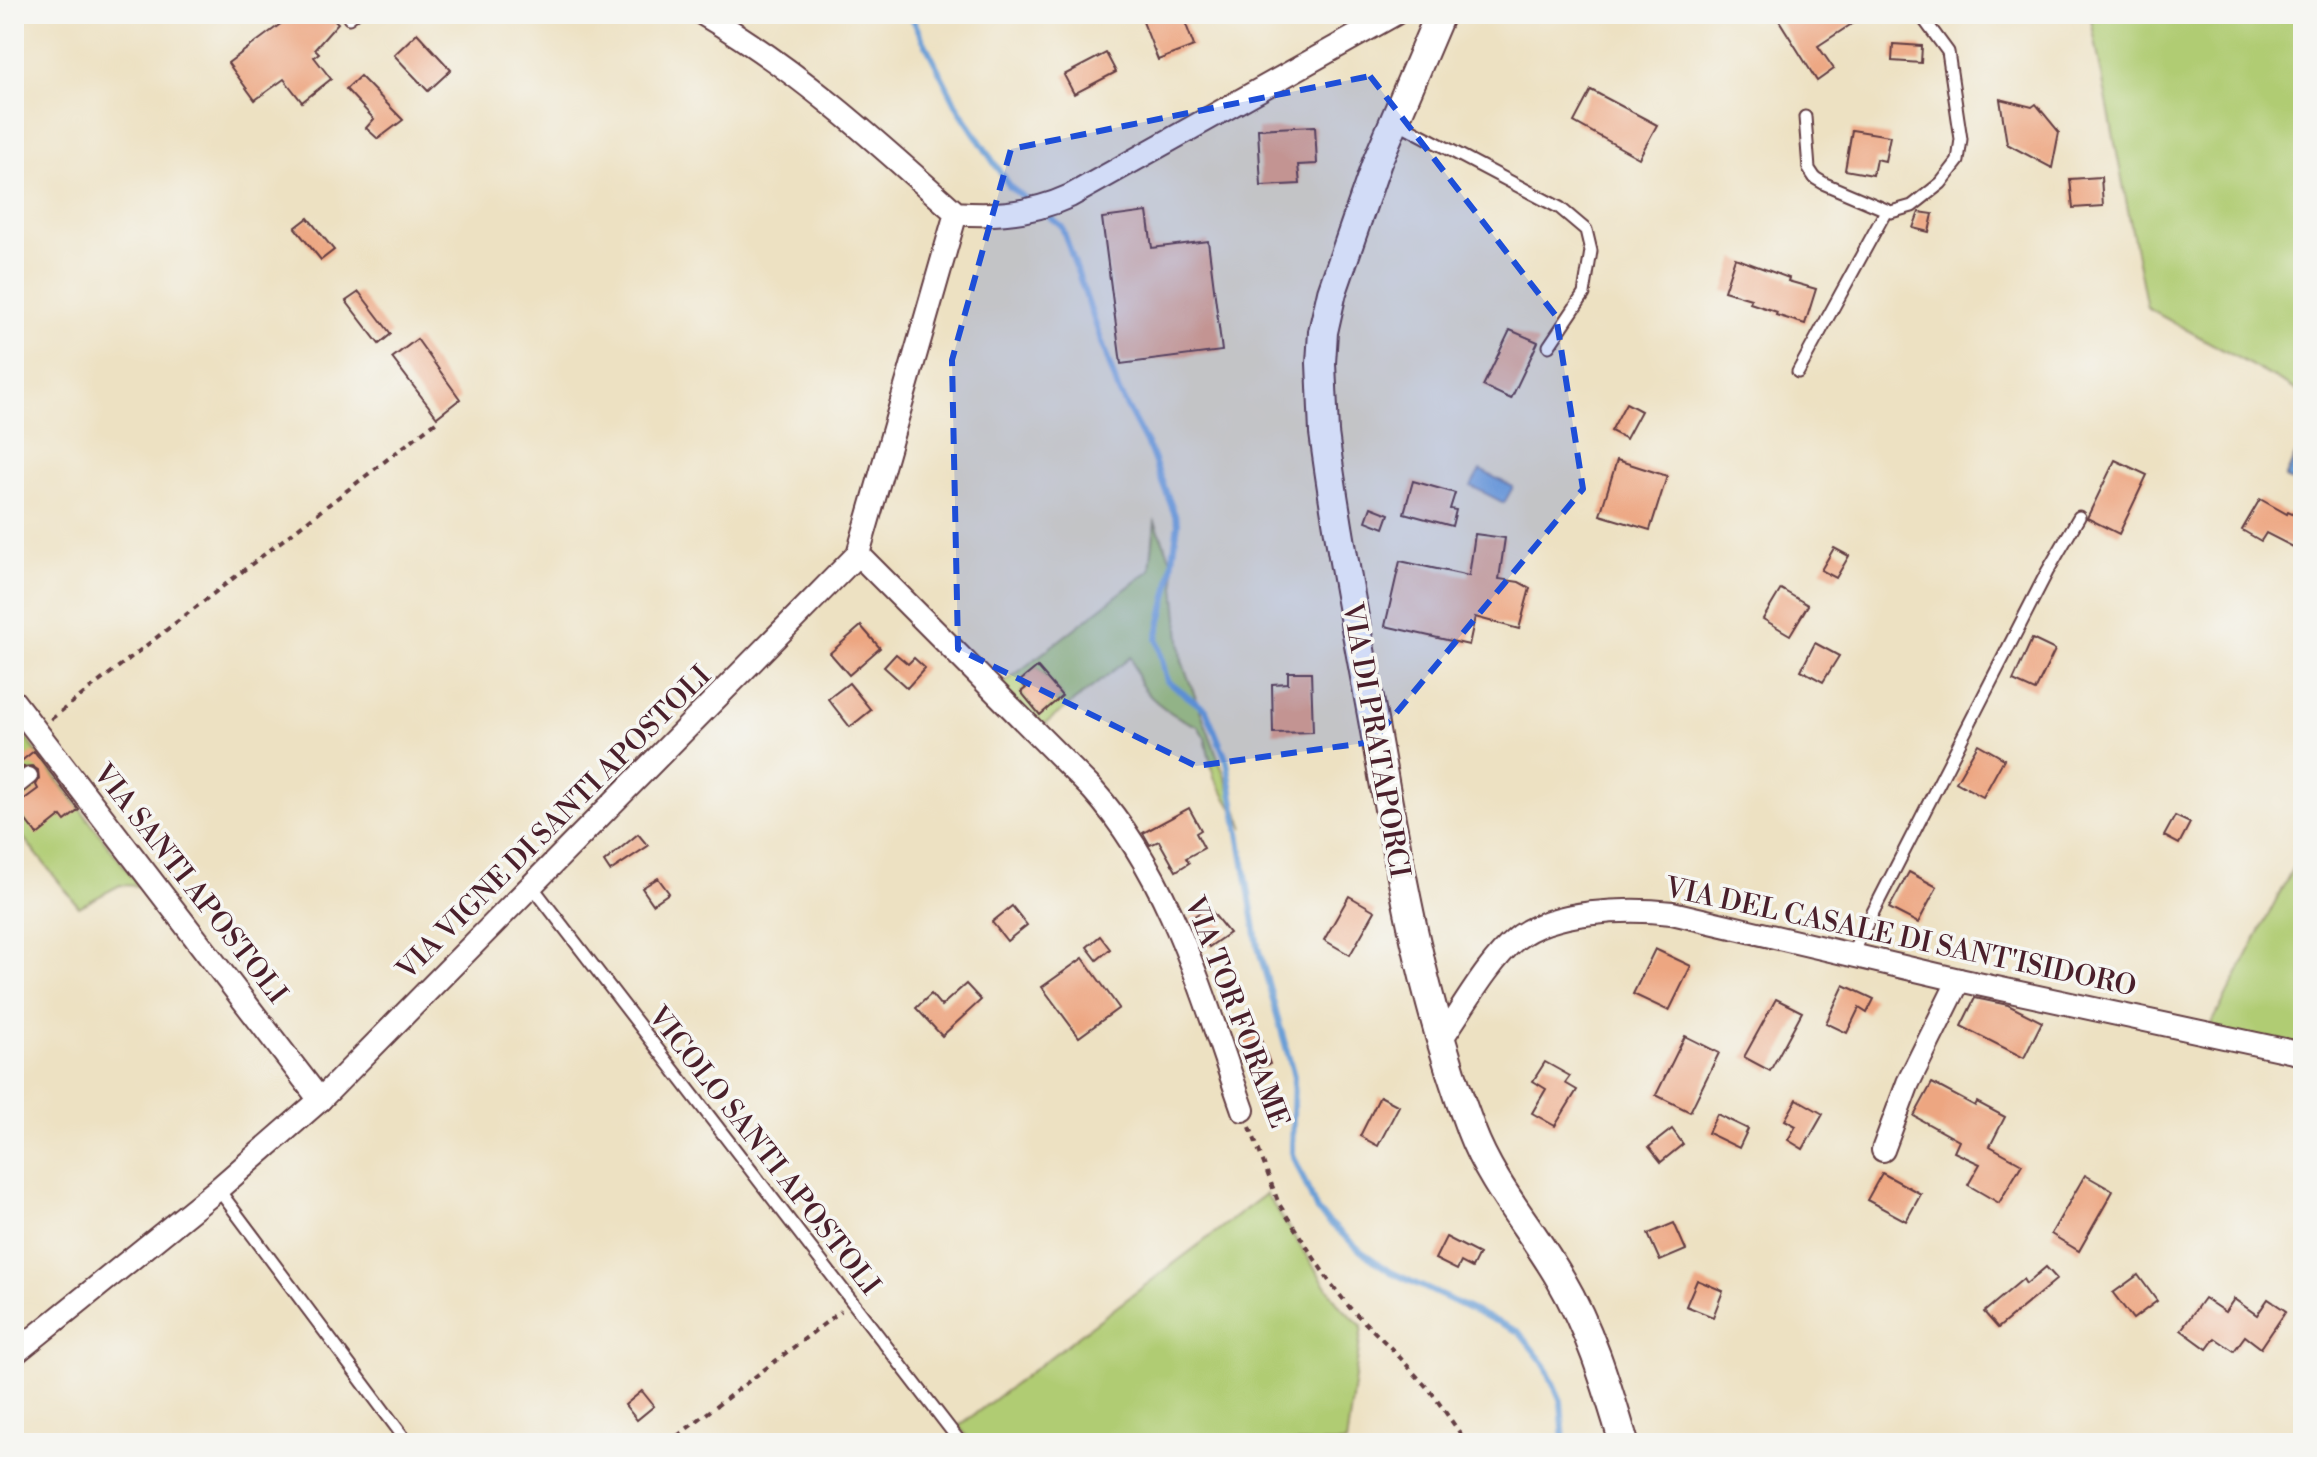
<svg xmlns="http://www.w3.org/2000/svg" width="2317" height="1457" font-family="'Libre Bodoni',serif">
	<rect width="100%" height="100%" fill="#f6f6f2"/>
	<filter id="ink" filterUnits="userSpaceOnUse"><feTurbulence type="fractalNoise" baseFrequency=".0125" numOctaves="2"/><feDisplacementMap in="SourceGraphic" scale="16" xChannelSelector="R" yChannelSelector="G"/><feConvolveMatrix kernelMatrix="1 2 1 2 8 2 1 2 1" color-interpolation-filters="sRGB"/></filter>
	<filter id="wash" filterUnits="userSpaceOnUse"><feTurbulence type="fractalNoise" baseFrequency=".006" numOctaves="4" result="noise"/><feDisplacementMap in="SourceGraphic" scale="32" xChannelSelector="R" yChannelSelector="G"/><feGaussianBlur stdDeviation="1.8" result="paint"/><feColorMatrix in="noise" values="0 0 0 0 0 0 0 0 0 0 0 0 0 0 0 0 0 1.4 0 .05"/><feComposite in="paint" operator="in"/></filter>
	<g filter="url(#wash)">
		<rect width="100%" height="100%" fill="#ede1c2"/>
		<!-- green -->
		<g fill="#b0cc73" stroke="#7d764f" stroke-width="2" fill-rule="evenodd">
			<path d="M2090 14H2303V394L2147 308Z"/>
			<path d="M1155 522 1173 564 1182 661 1244 828 1214 777 1205 738 1198 726C1178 719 1151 702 1140 683 1136 675 1134 665 1131 657L1041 727 999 687 1150 570ZM1037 667 1062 696 1040 714 1021 692 1026 688 1020 681Z"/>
			<path d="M14 722 139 886 120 885 79 907 14 826Z"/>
			<path d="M2303 848V1054L2207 1033Z"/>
			<path d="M1266 1194 1339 1305 1362 1326 1346 1443H972L959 1426Z"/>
		</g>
		<!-- water -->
		<g fill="#6a9fd6" stroke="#5a5f80" stroke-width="2">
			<path d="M2301 444 2303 472 2297 484 2285 478Z"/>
			<path d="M1480 470 1513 487 1504 503 1471 486Z"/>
		</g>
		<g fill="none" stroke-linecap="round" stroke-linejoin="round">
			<!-- stream -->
			<g stroke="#6a9fd6" stroke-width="6">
				<path d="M910 14 958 108 1010 187 1030 202"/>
				<path d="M1046 214 1062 227 1119 392 1150 450 1178 523 1169 588 1157 638 1167 681 1206 710 1227 761 1258 947 1294 1076 1292 1152 1317 1211 1362 1252 1391 1272 1519 1332 1545 1365 1561 1401 1564 1443"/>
			</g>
		</g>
		<g id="blocks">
			<!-- building -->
			<g fill="#eda681">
				<path d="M294 14H328L338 23 315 49 319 53 314 57 331 79 302 102 284 79 255 100 228 63Z"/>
				<path d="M1140 14H1182L1194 46 1158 60Z"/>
				<path d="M1775 14H1867L1818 46 1834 69 1817 81Z"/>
				<path d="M417 33 451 70 428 91 394 55Z"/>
				<path d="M1893 44 1922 46 1921 63 1892 61Z"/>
				<path d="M1106 53 1116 72 1074 94 1064 75Z"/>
				<path d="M360 76 403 120 378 139 366 128 374 119 346 89Z"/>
				<path d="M1591 90 1657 125 1639 158 1574 122Z"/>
				<path d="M2000 99 2032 107 2036 104 2059 132 2052 168 2007 144Z"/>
				<path d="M1315 126 1317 164 1298 165 1300 184 1261 186 1258 129Z"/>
				<path d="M1852 130 1890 136 1885 161 1876 159 1873 175 1845 170Z"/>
				<path d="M2101 177 2103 206 2073 208 2070 179Z"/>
				<path d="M1147 212 1152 248 1208 241 1222 351 1121 364 1102 218Z"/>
				<path d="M1919 212 1933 214 1929 232 1913 228Z"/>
				<path d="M308 218 334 250 321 260 295 228Z"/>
				<path d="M1735 258 1789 278 1788 281 1816 289 1805 324 1776 315 1777 312 1750 303 1751 299 1724 291Z"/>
				<path d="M359 292 391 334 379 344 346 301Z"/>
				<path d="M1510 330 1538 342 1511 399 1483 386Z"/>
				<path d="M417 339 460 399 437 417 392 358Z"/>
				<path d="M1626 403 1641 411 1626 439 1611 431Z"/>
				<path d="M1617 460 1667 476 1650 530 1600 515Z"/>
				<path d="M2115 460 2147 475 2119 534 2087 518Z"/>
				<path d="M1413 481 1455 493 1450 509 1456 510 1452 526 1404 513Z"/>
				<path d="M2260 499 2287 514 2288 512 2303 519V552L2266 533 2261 541 2242 530Z"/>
				<path d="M1371 507 1389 514 1384 528 1366 521Z"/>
				<path d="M1475 534 1505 538 1499 579 1519 582 1530 588 1519 629 1475 617 1469 645 1385 626 1400 561 1469 576Z"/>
				<path d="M1834 548 1849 556 1836 578 1821 570Z"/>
				<path d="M1781 589 1808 605 1790 635 1763 619Z"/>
				<path d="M861 626 880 648 849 675 830 653Z"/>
				<path d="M2032 639 2055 650 2035 691 2013 681Z"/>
				<path d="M1815 643 1839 656 1823 682 1801 670Z"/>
				<path d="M896 654 908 664 914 658 925 668 907 688 884 667Z"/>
				<path d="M1037 667 1062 696 1040 715 1021 692 1026 688 1020 681Z"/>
				<path d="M1288 672H1311L1313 732 1273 733 1272 684 1288 683Z"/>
				<path d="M849 683 871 710 850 727 828 699Z"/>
				<path d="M1978 744 2004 759 1983 797 1956 782Z"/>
				<path d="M34 751 79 810 65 821 61 816 37 835 15 806 38 789 36 785 39 779 38 770 32 766 22 767 19 763Z"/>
				<path d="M1189 808 1201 830 1196 833 1204 848 1186 858 1189 863 1176 871 1159 841 1150 845 1143 833Z"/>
				<path d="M2175 816 2190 823 2179 844 2164 836Z"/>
				<path d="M638 834 648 846 610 871 604 862Z"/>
				<path d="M1909 872 1937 887 1918 923 1889 908Z"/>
				<path d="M658 878 669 893 653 904 642 888Z"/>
				<path d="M1349 896 1375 911 1350 955 1324 940Z"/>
				<path d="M1012 906 1027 925 1007 941 992 922Z"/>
				<path d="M1208 907 1229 933 1209 947 1190 919Z"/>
				<path d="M1100 936 1110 949 1097 960 1087 947Z"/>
				<path d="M1655 949 1691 966 1669 1011 1633 994Z"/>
				<path d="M1083 958 1119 1008 1079 1037 1042 987Z"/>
				<path d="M966 984 981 1000 942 1036 916 1008 931 994 941 1006Z"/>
				<path d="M1844 985 1874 999 1867 1013 1859 1008 1847 1033 1826 1023Z"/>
				<path d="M1975 998 2008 1005 2042 1022 2024 1058 1961 1026Z"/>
				<path d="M1776 999 1802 1012 1770 1071 1744 1057Z"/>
				<path d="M1258 1032 1270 1064 1250 1071 1238 1039Z"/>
				<path d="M1685 1036 1719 1053 1690 1112 1656 1095Z"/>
				<path d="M1545 1062 1570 1076 1565 1083 1577 1090 1555 1126 1532 1113 1546 1089 1533 1081Z"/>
				<path d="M1932 1083 1975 1106 1977 1102 2005 1117 1990 1146 2022 1164 1999 1203 1968 1185 1980 1164 1954 1152 1959 1141 1914 1116Z"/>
				<path d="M1380 1096 1399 1106 1378 1146 1360 1136Z"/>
				<path d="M1797 1099 1823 1114 1803 1149 1788 1140 1796 1126 1785 1120Z"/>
				<path d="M1717 1114 1748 1129 1739 1148 1708 1133Z"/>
				<path d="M1672 1129 1683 1144 1661 1162 1649 1147Z"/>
				<path d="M1882 1173 1921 1194 1906 1221 1867 1200Z"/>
				<path d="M2085 1175 2113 1191 2079 1251 2051 1234Z"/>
				<path d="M1674 1223 1686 1250 1660 1261 1648 1234Z"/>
				<path d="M1446 1237 1479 1254 1472 1268 1461 1262 1457 1270 1435 1259Z"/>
				<path d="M2046 1267 2057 1279 1998 1328 1984 1312 2023 1279 2026 1284Z"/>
				<path d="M2138 1275 2157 1301 2133 1319 2113 1293Z"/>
				<path d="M1697 1280 1723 1291 1713 1317 1686 1306Z"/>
				<path d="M2204 1298 2225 1312 2234 1299 2257 1315 2268 1299 2286 1311 2261 1348 2245 1336 2234 1351 2215 1338 2207 1349 2181 1330Z"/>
				<path d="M642 1391 654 1406 637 1420 625 1405Z"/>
			</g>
		</g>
	</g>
	<g filter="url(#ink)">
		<use href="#blocks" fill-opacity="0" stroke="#623c42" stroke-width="2"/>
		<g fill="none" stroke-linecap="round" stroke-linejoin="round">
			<defs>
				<g id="service">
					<path d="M349 18 354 14"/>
					<path d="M1805 117 1809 169 1815 178 1825 184 1891 212 1912 206 1941 183 1958 161 1961 139 1948 52 1920 14"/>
					<path d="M1395 121 1560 208 1586 230 1591 251 1584 294 1549 346"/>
					<path d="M1798 372 1886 211"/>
					<path d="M532 886 961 1443"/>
					<path d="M1851 955 2047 572 2079 517"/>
					<path d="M218 1189 408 1443"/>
				</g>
				<path id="pedestrian" d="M19 784 29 776"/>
				<g id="minor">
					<path d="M703 14C798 70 875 140 956 213 996 217 1033 213 1070 196L1395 14"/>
					<path d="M858 554 1092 789C1172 878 1204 1000 1243 1110"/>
					<path d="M14 702 320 1100"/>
					<path d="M1442 1038C1463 1008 1489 961 1516 939 1551 910 1628 908 1672 913L1959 980 2303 1054"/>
					<path d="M1883 1150 1908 1083 1959 980"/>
					<path d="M14 1354 218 1189 320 1100 858 554 956 213"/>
				</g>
				<path id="tertiary" d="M1440 14 1377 162 1332 292 1323 332 1321 363 1324 433C1337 532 1357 632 1375 731 1399 866 1422 1001 1471 1130 1492 1186 1532 1229 1561 1280 1591 1331 1607 1387 1624 1443"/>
			</defs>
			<!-- service casing -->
			<use href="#service" stroke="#623c42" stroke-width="15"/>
			<!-- pedestrian casing -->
			<use href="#pedestrian" stroke="#623c42" stroke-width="20"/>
			<!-- minor casing -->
			<use href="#minor" stroke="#623c42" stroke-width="26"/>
			<!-- tertiary casing -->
			<use href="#tertiary" stroke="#623c42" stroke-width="32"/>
			<!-- path -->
			<g stroke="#623c42" stroke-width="4" stroke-dasharray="6 6" stroke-linecap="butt">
				<path d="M51 719 437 421"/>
				<path d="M1250 1127 1279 1204 1329 1281 1350 1308 1395 1352 1432 1393 1467 1443"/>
				<path d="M668 1443 841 1311"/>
			</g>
			<!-- service -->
			<use href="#service" stroke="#fff" stroke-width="11"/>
			<!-- pedestrian -->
			<use href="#pedestrian" stroke="#fff" stroke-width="16"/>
			<!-- minor -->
			<use href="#minor" stroke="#fff" stroke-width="22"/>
			<!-- tertiary -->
			<use href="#tertiary" stroke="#fff" stroke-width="28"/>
		</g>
	</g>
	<!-- marked area -->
	<path fill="#1d4ed8" fill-opacity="0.2" stroke="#1d4ed8" stroke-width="6" stroke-dasharray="16 10" stroke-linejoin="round" d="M1370 76 1556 316 1583 489 1372 742 1196 766 958 649 952 360 1011 149Z"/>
	<g text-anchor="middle" stroke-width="7" stroke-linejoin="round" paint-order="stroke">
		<!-- street labels -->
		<g font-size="28" fill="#4a1f2b" stroke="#f6f6f2">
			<text transform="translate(1377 740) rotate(80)" y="10">VIA DI PRATAPORCI</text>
			<text transform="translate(553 822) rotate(-45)" y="10">VIA VIGNE DI SANTI APOSTOLI</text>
			<text transform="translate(191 883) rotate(52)" y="10">VIA SANTI APOSTOLI</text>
			<text transform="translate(1901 936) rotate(12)" y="10">VIA DEL CASALE DI SANT'ISIDORO</text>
			<text transform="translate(1238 1012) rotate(69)" y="10">VIA TOR FORAME</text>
			<text transform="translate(765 1150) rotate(52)" y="10">VICOLO SANTI APOSTOLI</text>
		</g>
	</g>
	<!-- margin -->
	<rect width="2317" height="1457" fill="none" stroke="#f6f6f2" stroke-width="48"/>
</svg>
